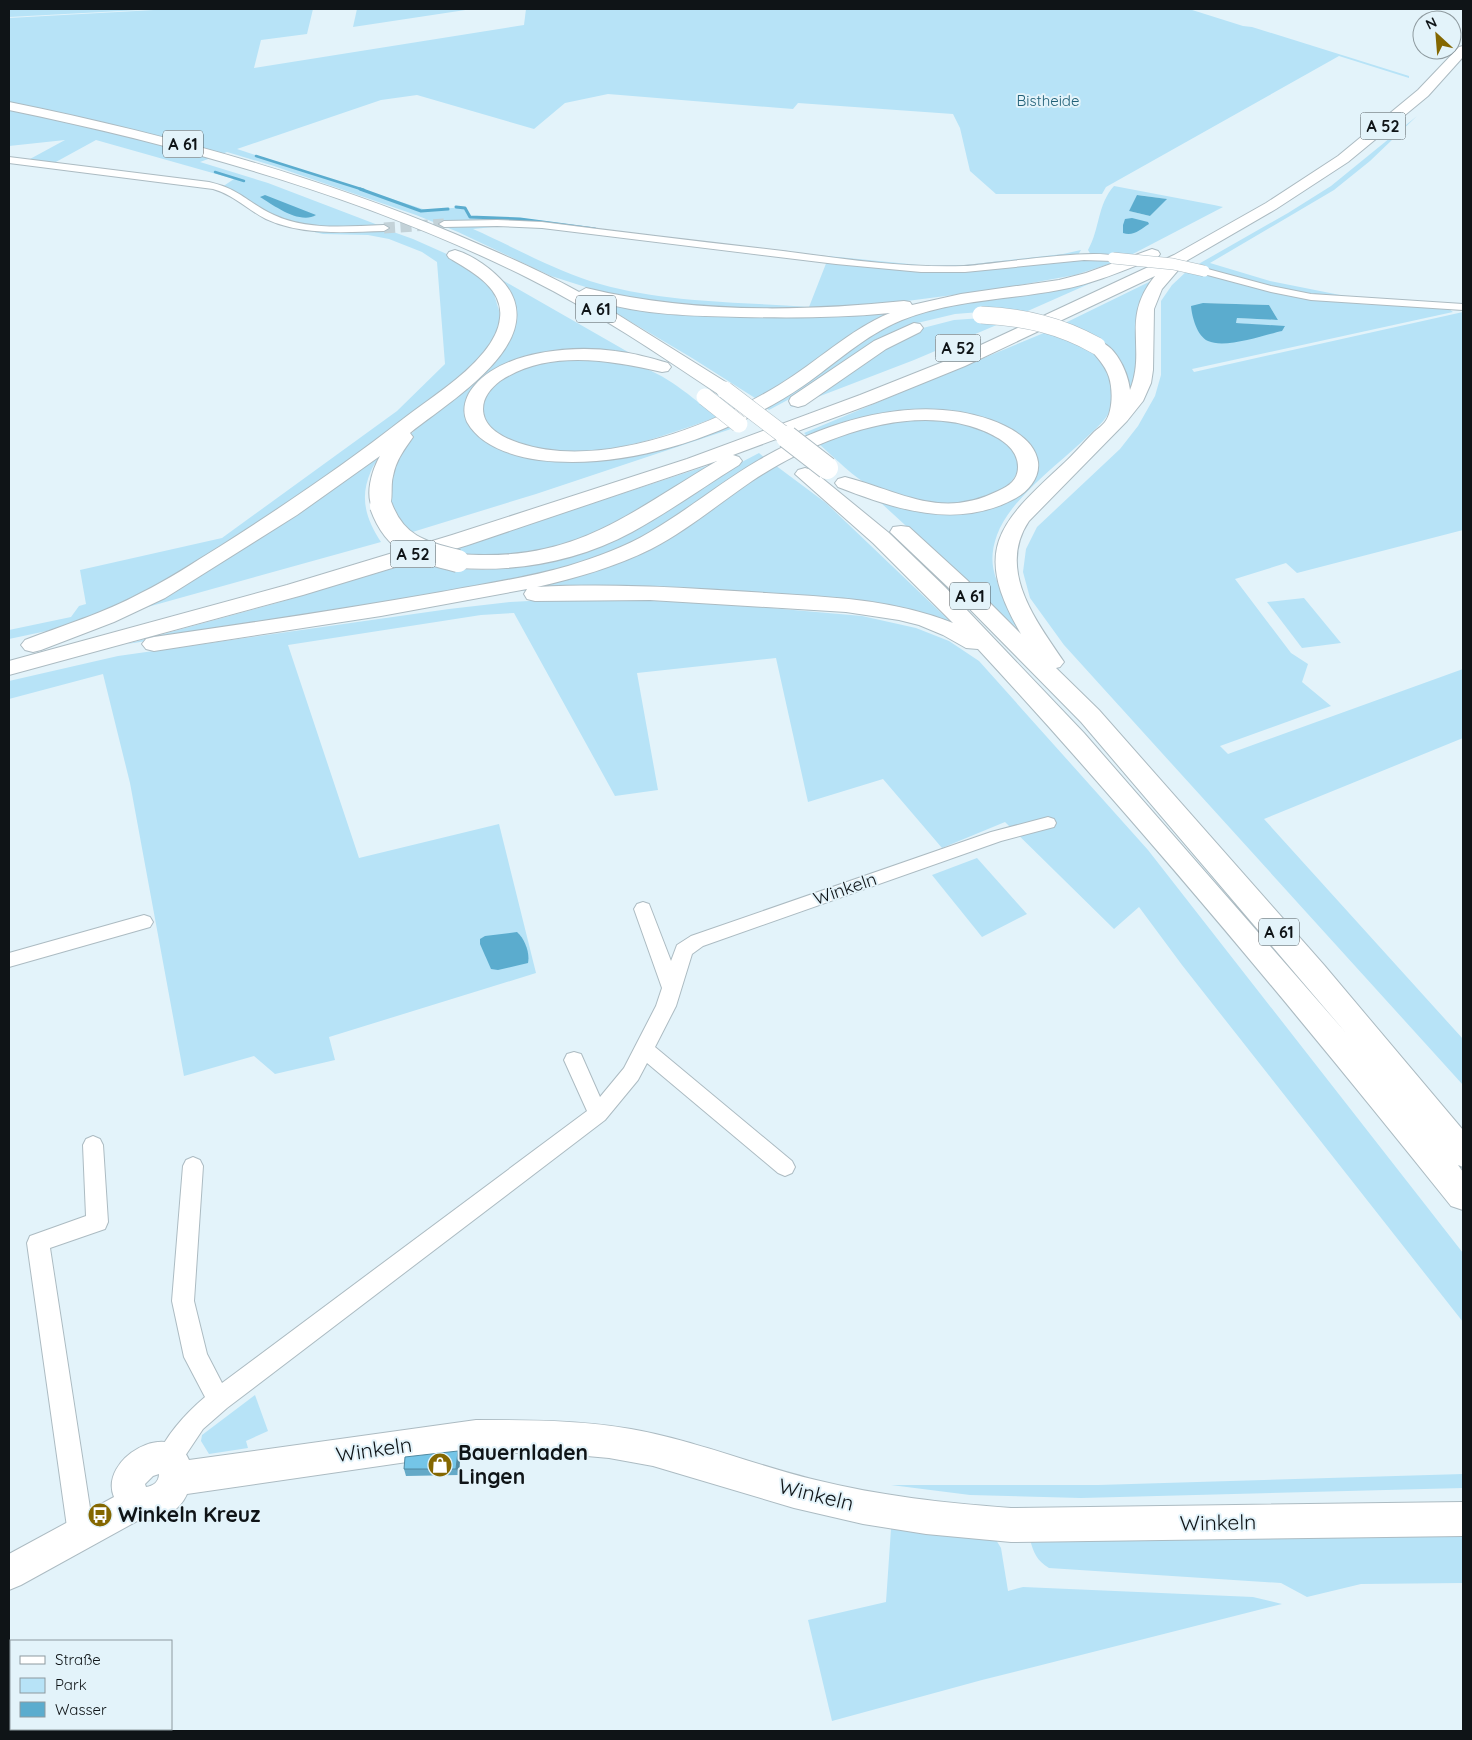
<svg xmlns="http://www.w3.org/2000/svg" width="1472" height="1740" font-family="Quicksand,sans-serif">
	<rect width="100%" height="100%" fill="#e3f3fa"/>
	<!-- green -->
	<g fill="#b7e3f7" fill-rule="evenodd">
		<path d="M11 9H158L9 17V11Z"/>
		<path d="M172 9H313L307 34 261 40 254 68 524 25 526 9H1189L1243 26 1252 27 1409 76V78L1339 56 1106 187 1102 194H996L970 171 960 128 953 114 798 103 793 109 608 94 565 103 534 129 417 95 381 100 237 149 426 210 465 207 471 216 520 218 571 225 566 230 503 226 473 229C514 247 557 272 600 284 667 303 740 302 809 307L827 261 913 270 1088 260 1115 262 1075 275 999 289 907 301 841 306 767 309 648 303 595 290 551 276 458 232 416 215 274 166 227 152 200 162 268 183 378 225C347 227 313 229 282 219 269 215 258 206 246 198 239 194 230 190 222 187L234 179 96 140 54 163 30 159 65 140 9 146V18Z"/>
		<path d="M357 9H472L353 27Z"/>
		<path d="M1417 116 1370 161 1334 190 1210 263 1270 281 1355 298C1300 295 1248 281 1195 266L1288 213 1331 186Z"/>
		<path d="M1114 186 1214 205 1223 207 1129 256 1091 255 1088 250C1100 229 1097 205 1114 186ZM1138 195 1166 199 1150 216 1129 211Z"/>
		<path d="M272 222 328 230 385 229 413 239 449 255 474 272 493 291 501 317 497 336 483 356 443 392 276 512 161 584 133 600 56 629 9 639V630L71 617 79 606 86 604 80 570 222 538 397 411 445 364 437 262 422 252 389 239 368 235 323 234Z"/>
		<path d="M1081 250 1078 255 976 266 927 267 827 259 828 256 929 266 966 265 1063 254Z"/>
		<path d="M1187 271 1307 298 1360 304 1446 307 1453 312 1192 369 1194 372 1463 312V530L1297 573 1286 563 1235 579 1291 653 1308 664 1302 682 1331 706 1220 746 1228 754 1463 669V738L1264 819 1463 1039V1085L1064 645 1030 598 1023 572 1026 549 1037 527 1120 449 1138 426 1155 396 1161 375V301L1172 285ZM1203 303 1269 305 1278 320 1237 318 1236 323 1285 327 1236 341 1210 342Z"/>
		<path d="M493 276 504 281 642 360 570 353 487 379 479 432 573 459 723 423 731 429 536 494 406 534 390 516 392 459 411 434 436 410 512 330Z"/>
		<path d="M1088 281 1091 283 1021 314 980 312 955 314 913 324 795 396 769 410 762 404 868 332 931 309Z"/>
		<path d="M1151 281 1143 294 1139 307 1138 374 1129 399 1125 378 1063 324Z"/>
		<path d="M589 297 665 311 911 308 852 334 774 389 755 398 692 358Z"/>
		<path d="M982 318 1006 321 914 360 789 408 822 388 858 363 919 329 954 320Z"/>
		<path d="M1051 330C1067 338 1087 345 1100 358 1111 370 1116 388 1112 404 1110 416 1098 427 1090 434 1062 462 1010 498 997 535 982 576 1008 593 1017 628L880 502 944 511 1023 487 1020 443 931 412 809 438 804 433Z"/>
		<path d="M576 358C594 360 616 360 634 365 666 373 691 397 717 417 672 433 630 449 582 452 573 452 564 454 555 453 544 452 520 448 511 442 504 438 491 431 486 425 472 406 489 385 506 375 528 363 552 361 576 358Z"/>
		<path d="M937 418 978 427 1012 445 1021 461C1009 518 913 508 873 488 853 477 836 459 819 444L870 424Z"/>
		<path d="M381 450C380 459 374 463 371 471 359 498 366 519 381 542L126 613Z"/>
		<path d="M759 453 766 459 644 539 564 572 323 614 127 644 277 603 417 561 461 569 486 570 557 559Z"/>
		<path d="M728 459 650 509 550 551 490 558 447 551Z"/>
		<path d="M775 465 826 503 957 628 904 611 535 590 502 592 577 575Z"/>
		<path d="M587 598 725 604 862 616 916 628 949 641 979 661 1148 850 1463 1253V1322L1182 965 1139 907 1114 929 1005 822 942 848 883 779 808 802 776 658 637 673 658 790 615 796 514 613 481 615 288 645 359 858 499 824 536 973 329 1037 335 1060 275 1074 254 1056 184 1076 130 783 103 674 9 699V681L118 656 449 609 510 602Z"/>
		<path d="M1304 598 1341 643 1302 648 1267 602Z"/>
		<path d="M977 858 1027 914 982 937 932 875Z"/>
		<path d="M255 1395 268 1431 246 1441 248 1448 209 1454 201 1441 202 1435Z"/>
		<path d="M1463 1474V1488L1081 1498 970 1495 891 1485H1098Z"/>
		<path d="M891 1529 993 1535 1001 1548 1008 1591 1023 1587 1253 1597 1282 1604 982 1680 832 1721 808 1620 886 1602Z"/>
		<path d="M1463 1535V1583L1361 1584 1307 1597 1281 1583 1049 1568C1037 1561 1033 1552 1030 1539Z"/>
	</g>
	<!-- water -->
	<g fill="#5bacce">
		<path d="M265 195 316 215C300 225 273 205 260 197Z"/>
		<path d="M1137 195 1167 199 1150 216 1129 211Z"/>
		<path d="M1132 218 1148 222 1149 224C1141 229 1133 237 1123 233V225L1125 219Z"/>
		<path d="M1203 303 1269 305 1278 320 1237 318 1236 323 1285 326 1282 331C1264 335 1225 349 1208 341 1197 336 1192 317 1191 306Z"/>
		<path d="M517 932C525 939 530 953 528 963L498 970 491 969 480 944V939L485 936Z"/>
	</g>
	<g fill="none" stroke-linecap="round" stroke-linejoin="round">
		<!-- stream-far1 -->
		<g stroke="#5bacce" stroke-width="2.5">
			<path d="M256 156 364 190"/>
			<path d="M215 172 244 181"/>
		</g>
		<!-- stream -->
		<g stroke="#5bacce" stroke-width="3">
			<path d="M360 189 421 211 448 209"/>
			<path d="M456 207 465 208 470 217 520 219 595 229"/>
		</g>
		<!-- street-tunnel -->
		<path stroke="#c3d2d8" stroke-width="11" stroke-dasharray="11 5.5" stroke-linecap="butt" d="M384 228 444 224"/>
		<defs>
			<g id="street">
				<path d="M9 157 209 182C240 189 248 203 274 215 308 231 348 226 384 225L389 228 384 231C345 232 303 236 266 219 248 210 234 195 213 189L9 163Z"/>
				<path d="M497 220 542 222C622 232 703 242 783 251 843 259 904 268 964 266 989 265 1105 246 1118 258L1113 261 1084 260 965 272H921L836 264 542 228 497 226 444 227 439 224 444 221Z"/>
				<path d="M1204 268 1271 286 1311 294 1463 304V310L1311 300 1271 292 1200 273 1199 271 1200 269Z"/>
				<path d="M1048 817 1054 819 1056 823 1054 827 1001 841 703 946 692 954 676 1006 655 1047 792 1161 795 1167 792 1173 785 1176 778 1173 647 1063 638 1080 605 1120 227 1408 203 1429 177 1468 168 1471 159 1468 156 1459C166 1435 185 1414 205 1397L184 1357 172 1301 183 1166 186 1160 193 1157 200 1160 203 1166 194 1301 207 1354 222 1383 587 1111 564 1060 567 1054 574 1052 581 1054 600 1097 624 1068 656 1006 662 988 634 909 637 904 643 902 649 904 671 961 677 945 691 936 991 832Z"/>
				<path d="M144 915 150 917 153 922 150 927 9 967V953Z"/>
				<path d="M93 1136 100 1139 103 1145 108 1222 105 1229 50 1248 94 1534 90 1543 81 1547 72 1543 68 1534 27 1243 30 1236 86 1216 83 1145 86 1139Z"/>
			</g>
			<path id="secondary" d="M476 1420C528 1420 580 1420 631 1429 694 1440 754 1465 816 1480 880 1496 946 1503 1011 1508L1463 1502V1536L1011 1542 926 1534 863 1524 794 1508 653 1466 609 1458 565 1454 476 1452 187 1494C179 1512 159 1523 139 1520L21 1585 9 1590V1554L114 1497C98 1459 171 1417 189 1460ZM159 1474C159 1482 153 1486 146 1487L145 1484 153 1476Z"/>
			<g id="highway">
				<path d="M1463 46V57L1428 96 1348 162 1276 209 1181 264 1180 268 1162 289 1154 309 1153 370 1151 383 1143 401 1127 421 1029 521C996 570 1037 622 1064 662L1060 667 1056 668 1099 710 1324 965 1463 1130V1167L1458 1165 1463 1172V1210L1451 1206C1299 1016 1143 828 978 649L966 648 943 635 919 625 899 620 846 612 650 600 535 601 527 599 524 594 527 589 381 616 154 651 146 649 142 644 146 639 154 637C250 623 346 609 441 592 483 584 527 578 568 566 597 557 625 547 650 532 688 510 721 482 759 460 826 421 915 393 991 420 1010 427 1035 440 1038 462 1040 478 1028 492 1014 499 956 530 895 509 838 487L835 483 838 479 845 477C900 491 940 520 998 491 1009 486 1018 480 1018 467 1018 448 1000 438 984 431 910 400 814 440 752 481 718 504 688 530 651 549 615 567 576 578 537 587 614 583 689 588 766 593 829 597 893 599 953 623L873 543 795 474 798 470 805 468 812 470 889 533 945 587 1084 733 1346 1033 1081 722 951 590 890 532 893 527 901 526 909 527 967 580 1021 634C972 550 998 524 1062 465 1073 455 1083 443 1094 432 1097 429 1102 426 1105 422 1113 412 1113 389 1109 377 1105 364 1096 357 1088 346L1091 342C1113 337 1128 372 1130 390 1147 347 1120 319 1155 276L965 366 874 403 733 455 739 457 742 461 739 465C703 487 669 512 632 532 578 561 518 572 458 568L450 566 447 561 450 556 458 554C574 563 624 516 717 461L468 545 303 595 9 675V661L287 585 452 535 687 459 860 395 953 358 1174 255 1266 203 1338 156 1418 90 1459 47Z"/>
				<path d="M9 102C162 133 311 174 455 234 497 252 539 270 579 292L586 288C689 313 799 312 904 301L910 302 912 305 961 294 1059 280 1086 273 1152 249 1158 251 1160 254 1158 257C1125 270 1093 284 1059 290 1007 300 952 300 902 320 865 335 836 363 803 386 731 435 627 471 539 460 513 456 481 447 467 422 461 409 466 395 475 385 504 351 573 345 615 351 633 353 651 358 668 363L671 367 668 371 662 372C610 360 548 349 500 381 491 388 483 397 483 409 483 428 504 438 519 443 599 470 710 427 779 385 817 362 849 330 890 313 840 318 790 318 740 317 692 316 643 315 596 301L732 386 734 390 732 394 725 396 718 394C657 353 596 312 530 279 366 197 188 147 9 110Z"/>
				<path d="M455 250C473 255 493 270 505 284 551 342 448 402 410 433L413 437C404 450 396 460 393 476 390 486 394 502 388 510L381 512 374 510C364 496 372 470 380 456L297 515 165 598 114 622 41 650 33 652 25 650 21 645 25 640C64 625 104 613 141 593 168 580 193 563 219 547 282 507 344 465 403 419 430 398 462 379 484 352 492 342 499 330 500 318 504 288 471 271 449 258L447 255 449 252Z"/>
				<path d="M914 323 920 324 923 328 920 332 886 349 805 405 798 407 791 405 789 401 791 397 874 341Z"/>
			</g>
		</defs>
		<!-- street casing -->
		<use href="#street" stroke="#acbbc2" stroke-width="2"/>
		<!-- secondary casing -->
		<use href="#secondary" stroke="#acbbc2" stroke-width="2"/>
		<!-- highway casing -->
		<use href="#highway" stroke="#acbbc2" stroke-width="2"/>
		<!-- street -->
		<use href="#street" fill="#fff" fill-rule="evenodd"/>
		<!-- secondary -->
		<use href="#secondary" fill="#fff" fill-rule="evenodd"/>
		<!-- highway -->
		<use href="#highway" fill="#fff" fill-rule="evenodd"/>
		<defs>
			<path id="street-bridge" d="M1113 258 1173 264 1204 271"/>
			<g id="highway-bridge-far1">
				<path d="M981 315C1023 317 1060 325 1097 346"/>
				<path d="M725 390 788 438"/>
				<path d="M705 397 739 424"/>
			</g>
			<g id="highway-bridge">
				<path d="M787 437 827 468"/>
				<path d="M381 506C395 545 421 552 458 561"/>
			</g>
		</defs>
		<!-- street-bridge casing -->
		<use href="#street-bridge" stroke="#acbbc2" stroke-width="12" stroke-linecap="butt"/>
		<!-- highway-bridge-far1 casing -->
		<use href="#highway-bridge-far1" stroke="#acbbc2" stroke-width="18" stroke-linecap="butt"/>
		<!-- highway-bridge casing -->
		<use href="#highway-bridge" stroke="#acbbc2" stroke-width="24" stroke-linecap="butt"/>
		<!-- street-bridge -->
		<use href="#street-bridge" stroke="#fff" stroke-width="11"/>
		<!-- highway-bridge-far1 -->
		<use href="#highway-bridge-far1" stroke="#fff" stroke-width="17"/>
		<!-- highway-bridge -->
		<use href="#highway-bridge" stroke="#fff" stroke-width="22"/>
	</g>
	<!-- wall -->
	<path fill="#64a9c7" d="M460 1458 459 1475 406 1476 404 1469Z"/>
	<!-- shaded-wall -->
	<path fill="#518aa2" d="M458 1451 460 1458 459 1475 456 1469Z"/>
	<!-- building -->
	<path fill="#74c5e7" stroke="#518aa2" d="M458 1451 456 1469H404L405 1457Z"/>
	<!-- icons -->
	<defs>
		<symbol id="shop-disc" viewBox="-11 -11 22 22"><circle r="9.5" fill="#846700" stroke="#e3f3fa"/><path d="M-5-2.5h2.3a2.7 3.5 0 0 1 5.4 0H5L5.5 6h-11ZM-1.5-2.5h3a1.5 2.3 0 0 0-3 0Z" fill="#fff"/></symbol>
		<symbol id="bus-disc" viewBox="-11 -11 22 22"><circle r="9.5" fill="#846700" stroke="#e3f3fa"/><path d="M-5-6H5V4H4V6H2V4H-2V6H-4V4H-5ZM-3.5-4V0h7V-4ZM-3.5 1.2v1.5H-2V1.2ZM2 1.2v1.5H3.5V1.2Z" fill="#fff"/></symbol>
	</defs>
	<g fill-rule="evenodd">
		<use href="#shop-disc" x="426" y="1451" width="28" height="28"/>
		<use href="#bus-disc" x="86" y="1501" width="28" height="28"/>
	</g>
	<g text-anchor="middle" stroke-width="4" stroke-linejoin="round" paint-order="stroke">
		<!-- far-park labels -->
		<g font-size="15" fill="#206077" stroke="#e3f3fa">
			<text x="1048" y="106">Bistheide</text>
		</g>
		<!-- shield labels -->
		<g fill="#e3f3fa" stroke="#4f575b" stroke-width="1">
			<rect x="1360.5" y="112.5" width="45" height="27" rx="4"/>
			<rect x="163" y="130.5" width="40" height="27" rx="4"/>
			<rect x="576" y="295.5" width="40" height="27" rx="4"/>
			<rect x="935.5" y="334.5" width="45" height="27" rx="4"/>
			<rect x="390.5" y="540.5" width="45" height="27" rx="4"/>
			<rect x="950" y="582.5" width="40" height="27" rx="4"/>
			<rect x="1259" y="918.5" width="40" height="27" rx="4"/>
		</g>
		<g font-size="16" font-weight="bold" fill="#0f1417">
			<text x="1383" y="132">A 52</text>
			<text x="183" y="150">A 61</text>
			<text x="596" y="315">A 61</text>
			<text x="958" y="354">A 52</text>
			<text x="413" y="560">A 52</text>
			<text x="970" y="602">A 61</text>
			<text x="1279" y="938">A 61</text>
		</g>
		<!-- street labels -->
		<g font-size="18" fill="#0f1417" stroke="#e3f3fa">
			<text transform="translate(845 889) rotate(-19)" y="6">Winkeln</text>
		</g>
		<!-- near-street labels -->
		<g font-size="21" fill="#0f1417" stroke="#e3f3fa">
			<text transform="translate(374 1450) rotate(-8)" y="7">Winkeln</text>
			<text transform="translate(816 1495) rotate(14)" y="7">Winkeln</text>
			<text transform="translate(1218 1523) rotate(-1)" y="7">Winkeln</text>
		</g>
		<!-- near-poi labels -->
		<g font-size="21" font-weight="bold" fill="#0f1417" stroke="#e3f3fa" text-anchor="start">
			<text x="458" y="1460">Bauernladen<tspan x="458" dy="24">Lingen</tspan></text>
			<text x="118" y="1522">Winkeln Kreuz</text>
		</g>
	</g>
	<!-- border -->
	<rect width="1472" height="1740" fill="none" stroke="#0f1417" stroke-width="20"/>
	<!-- legend -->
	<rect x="10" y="1640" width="162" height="90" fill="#e3f3fa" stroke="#8e9a9f"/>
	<rect x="20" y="1656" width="25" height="8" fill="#ffffff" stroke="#8e9a9f"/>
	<text x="55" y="1665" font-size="15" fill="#0f1417">Straße</text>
	<rect x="20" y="1678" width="25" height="15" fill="#b7e3f7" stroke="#8e9a9f"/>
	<text x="55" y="1690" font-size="15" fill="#0f1417">Park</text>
	<rect x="20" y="1702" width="25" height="15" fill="#5bacce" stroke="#8e9a9f"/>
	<text x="55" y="1715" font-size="15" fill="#0f1417">Wasser</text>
	<!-- north arrow -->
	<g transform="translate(1437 35) rotate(334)"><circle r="24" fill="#e3f3fa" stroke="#8e9a9f"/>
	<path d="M0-4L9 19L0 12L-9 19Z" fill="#846700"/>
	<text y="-8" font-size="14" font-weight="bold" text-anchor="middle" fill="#0f1417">N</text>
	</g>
</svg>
